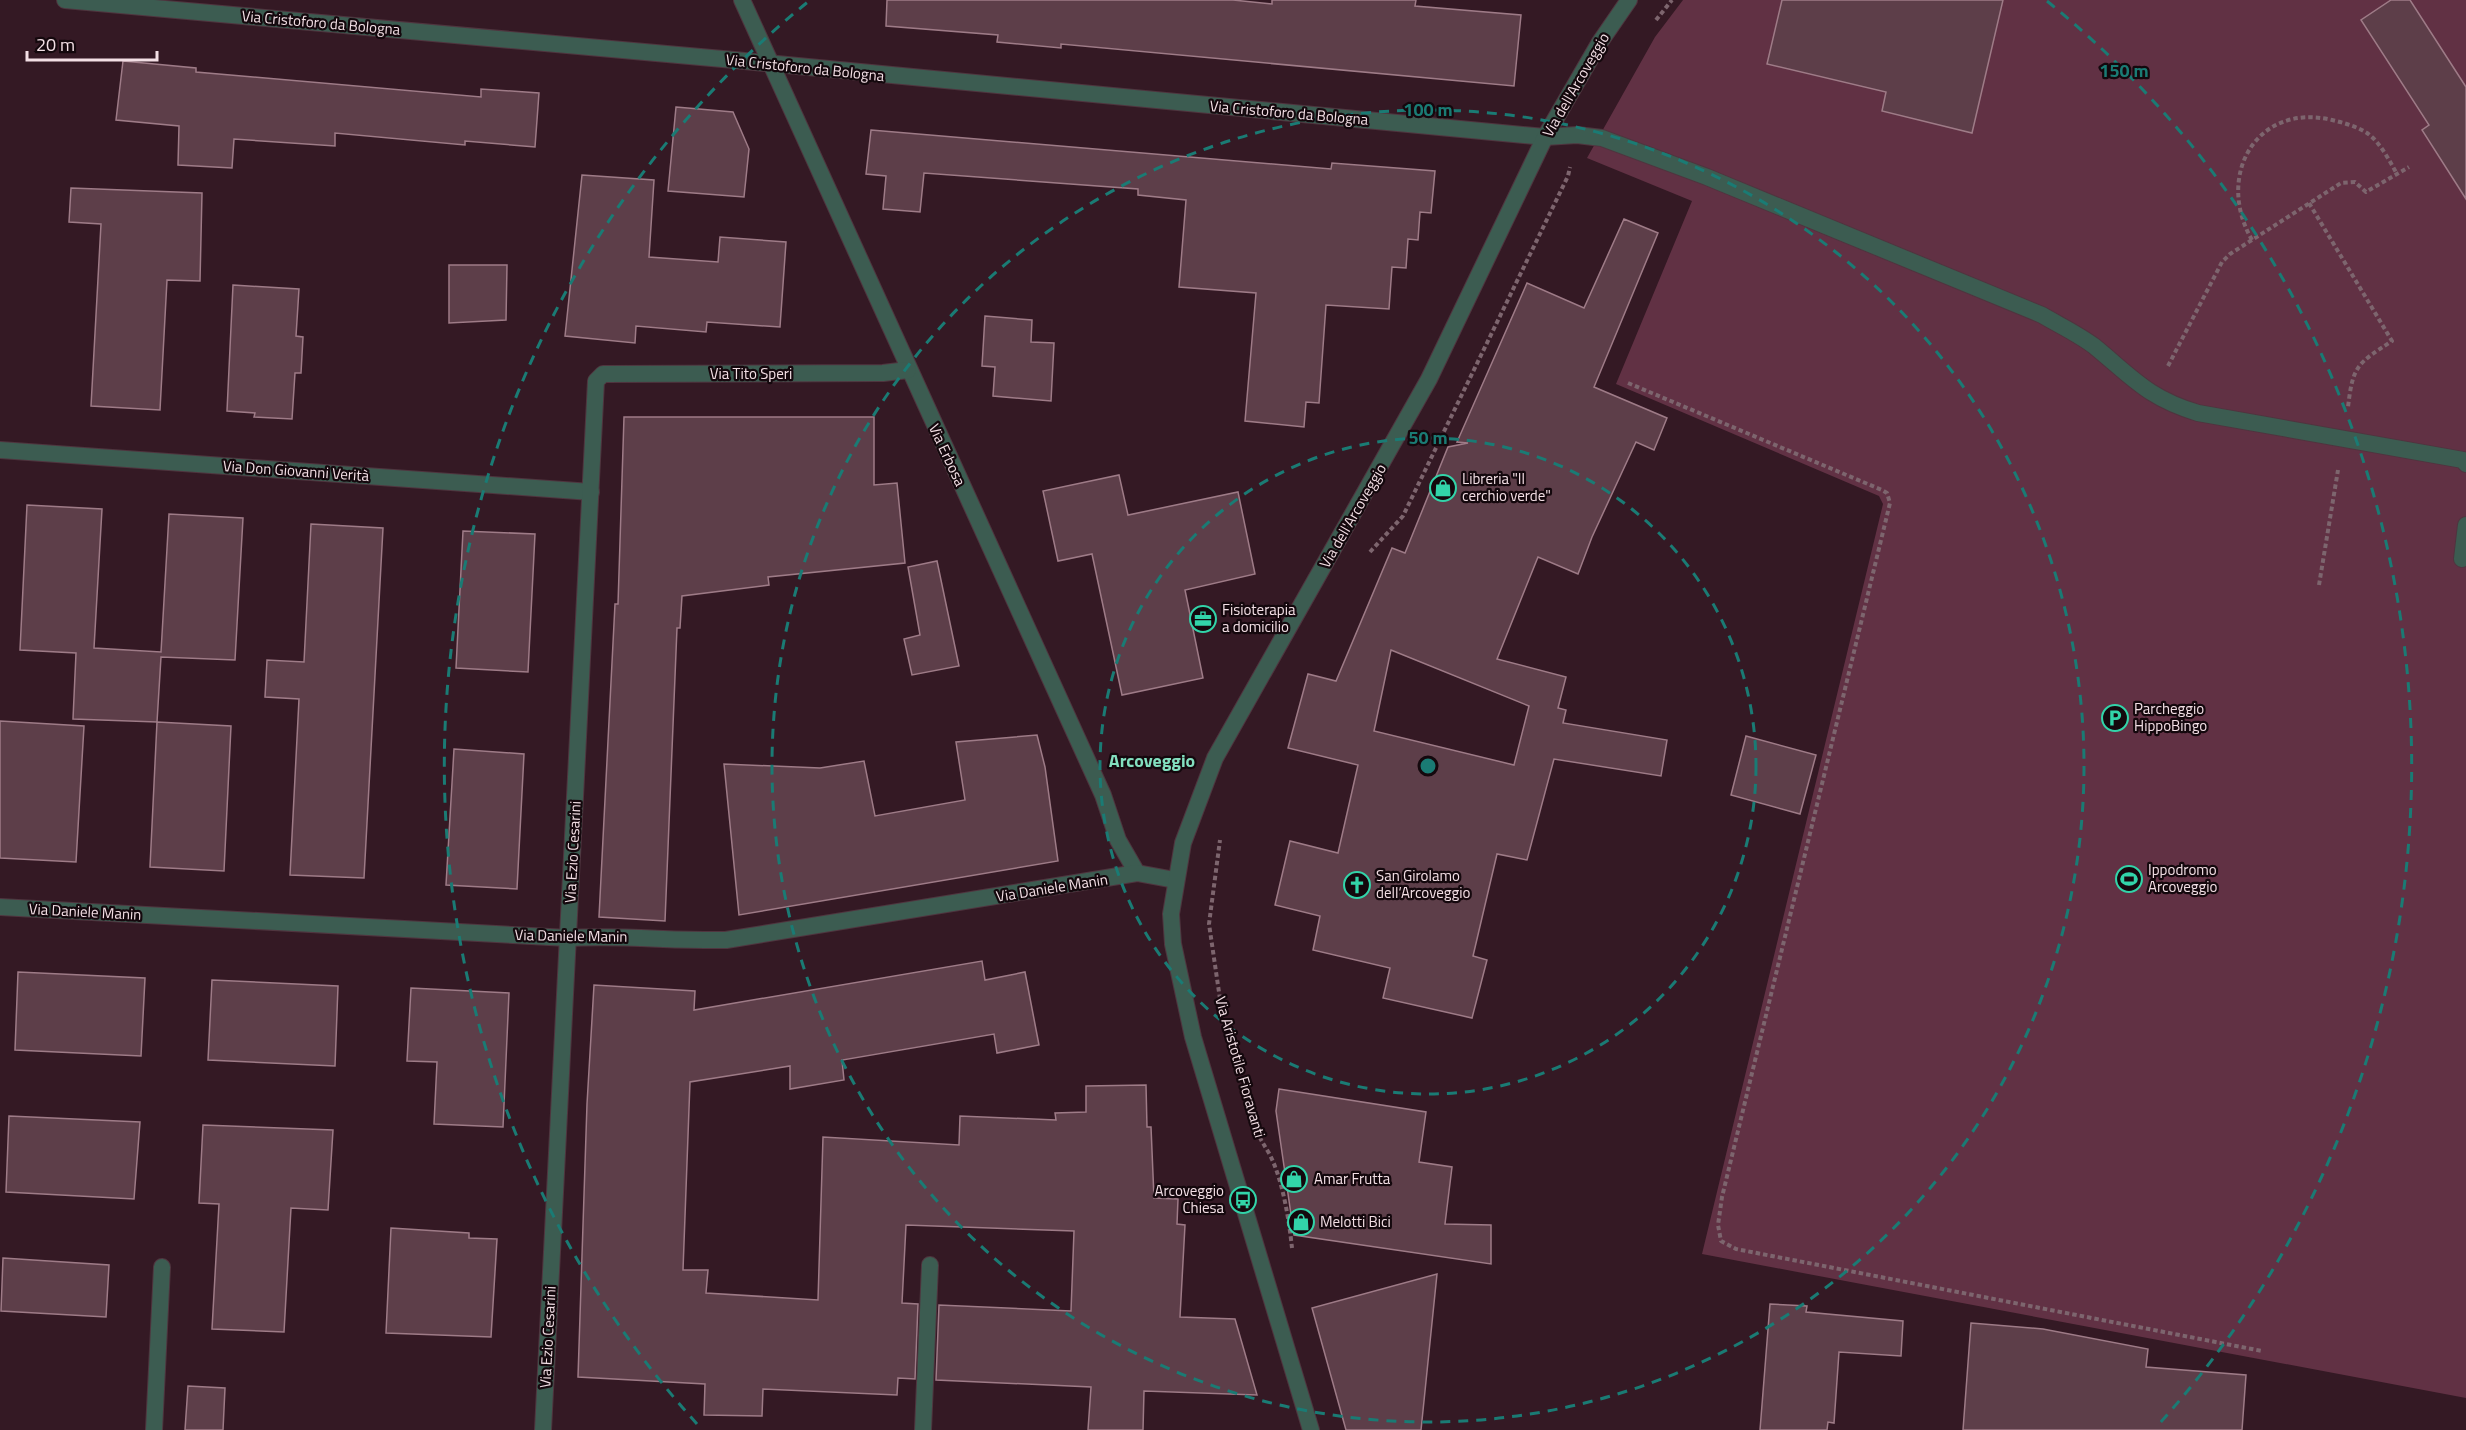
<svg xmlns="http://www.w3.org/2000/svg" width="2466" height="1430" font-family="'Titillium Web',sans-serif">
	<rect width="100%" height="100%" fill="#341924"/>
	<!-- green -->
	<path fill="#613144" d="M1683 0H2466V1398L1702 1254 1883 504 1879 496 1616 384 1692 201 1587 158 1655 37Z"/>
	<!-- building -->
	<g fill="#5d3e49" stroke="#9e7b87" stroke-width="1.5" fill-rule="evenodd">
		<path d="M887 0H1233L1272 4V0H1416L1415 6 1521 15 1514 86 1061 44V48L997 42 998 35 886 26Z"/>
		<path d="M1782 0H2003L1972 133 1882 111 1886 92 1767 64Z"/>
		<path d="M2391 0H2410L2466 87V199L2422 130 2429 125 2361 20Z"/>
		<path d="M123 61 196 68V72L481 97V89L539 93 535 147 465 141V145L335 133V146L234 139 232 168 178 165 179 126 116 120Z"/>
		<path d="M676 107 733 112 749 149 744 197 668 191Z"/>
		<path d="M871 130 1331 169 1332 163 1435 171 1431 213 1420 212 1418 240 1408 239 1406 268 1392 267 1389 309 1326 305 1319 403 1306 402 1304 427 1245 421 1256 293 1179 287 1186 200 1138 195V189L924 173 920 212 883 209 886 176 866 174Z"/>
		<path d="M582 175 654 180 649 257 718 262 720 237 786 242 780 327 707 322 706 332 636 326 635 343 565 336Z"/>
		<path d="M71 188 202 193 200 281 167 280 160 410 91 406 101 224 69 222Z"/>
		<path d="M1624 219 1658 233 1594 387 1667 418 1654 450 1636 442 1592 537 1578 574 1538 557 1497 659 1566 677 1558 708 1566 710 1563 723 1667 740 1661 776 1554 759 1527 860 1497 854 1473 956 1487 960 1472 1018 1383 998 1390 968 1313 950 1320 916 1275 905 1290 841 1338 853 1358 765 1288 748 1308 674 1336 681 1392 548 1405 553 1448 447 1468 443 1457 442 1527 283 1584 308ZM1391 650 1529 706 1514 765 1374 731Z"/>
		<path d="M449 265H507L506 320 449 323Z"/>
		<path d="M233 285 299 289 296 336 303 337 301 373H295L292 419 254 417 255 413 227 411Z"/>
		<path d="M985 316 1032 320 1031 342 1054 343 1051 401 993 396 995 367 982 366Z"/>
		<path d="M624 417H874V485L897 483 905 563 768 577 769 585 682 596 680 628H677L665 921 599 917 615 604H618Z"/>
		<path d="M1119 475 1128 515 1238 492 1255 574 1185 590 1203 678 1122 695 1092 554 1058 561 1043 491Z"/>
		<path d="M27 505 102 509 94 648 161 652 169 514 243 518 235 660 161 657 157 722 73 719 76 653 20 650Z"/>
		<path d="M311 524 383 528 364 878 290 875 299 699 265 697 267 660 304 662Z"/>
		<path d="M463 531 535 534 528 672 456 668Z"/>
		<path d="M937 561 959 666 912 675 904 639 920 635 908 567Z"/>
		<path d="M0 721 84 726 76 862 0 858Z"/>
		<path d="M157 722 231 726 224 871 150 867Z"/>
		<path d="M1037 735 1045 767 1058 861 739 915 724 764 820 768 864 761 875 816 965 800 956 742Z"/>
		<path d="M1746 736 1816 755 1800 814 1731 795Z"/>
		<path d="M454 749 524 754 517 889 446 885Z"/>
		<path d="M982 961 985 980 1025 972 1039 1045 997 1053 994 1034 842 1060 844 1080 790 1089V1066L690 1082 683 1270H708L706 1293 818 1300 823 1137 959 1145 960 1116 1056 1120 1055 1113 1086 1112V1086L1146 1085 1147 1127H1151L1154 1198 1178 1199 1177 1224 1185 1225 1180 1317 1235 1319 1257 1395 1144 1391 1143 1430H1088L1091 1387 936 1380 939 1305 1071 1311 1074 1231 906 1225 902 1303 918 1304 915 1379 898 1378 897 1395 763 1389 762 1416 704 1415 705 1384 578 1377 587 1104 594 985 695 991 694 1010Z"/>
		<path d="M18 972 145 978 141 1056 15 1050Z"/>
		<path d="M212 980 338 986 335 1066 208 1060Z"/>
		<path d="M411 988 509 993 503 1127 434 1124 437 1062 407 1061Z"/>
		<path d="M1279 1089 1426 1112 1419 1162 1452 1167 1445 1224 1491 1225V1264L1294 1235 1276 1111Z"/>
		<path d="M9 1116 140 1122 134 1199 6 1192Z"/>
		<path d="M203 1125 333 1130 328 1210 291 1208 284 1332 212 1329 219 1204 199 1203Z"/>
		<path d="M391 1228 469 1233V1238L497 1239 491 1337 386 1333Z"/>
		<path d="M3 1258 109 1265 106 1317 1 1311Z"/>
		<path d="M1437 1274 1421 1430H1346L1312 1308Z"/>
		<path d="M1770 1304 1807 1306 1806 1312 1903 1321 1901 1356 1839 1352 1834 1423 1828 1422 1827 1430H1760Z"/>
		<path d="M1971 1323 2043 1329 2148 1349 2146 1367 2246 1375 2242 1430H1963Z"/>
		<path d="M188 1386 225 1388 223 1430H185Z"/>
	</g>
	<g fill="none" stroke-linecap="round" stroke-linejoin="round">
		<defs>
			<g id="service">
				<path d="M1545 137 1577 135 1602 138 1707 177 2042 315C2059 325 2078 334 2094 346 2133 378 2148 398 2198 413L2463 460 2466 464"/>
				<path d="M2462 559 2466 525"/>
			</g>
			<g id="minor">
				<path d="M65 0 734 60 1545 137"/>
				<path d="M742 0 1103 795 1118 840 1137 873"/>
				<path d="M0 450 591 492"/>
				<path d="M0 907 568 938C621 935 674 941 726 940L1137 873 1175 880"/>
				<path d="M154 1430 162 1267"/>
				<path d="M543 1430 596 381 603 374 883 373 908 370"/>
				<path d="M923 1430 930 1265"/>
			</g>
			<path id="tertiary" d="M1311 1430 1193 1037 1173 944 1171 914 1183 843 1215 758 1429 379 1545 137 1600 42 1629 0"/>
		</defs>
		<!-- service casing -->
		<use href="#service" stroke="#4f353f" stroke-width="18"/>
		<!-- minor casing -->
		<use href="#minor" stroke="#4f353f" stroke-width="18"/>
		<!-- tertiary casing -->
		<use href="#tertiary" stroke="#4f353f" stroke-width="18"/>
		<!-- path -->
		<g stroke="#7d656e" stroke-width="4" stroke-dasharray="4.5 3" stroke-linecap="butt">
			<path d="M1656 20 1672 0"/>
			<path d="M2309 203 2392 341C2357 364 2353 365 2348 407"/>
			<path d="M2252 240C2215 176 2256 102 2332 120 2344 123 2356 126 2367 133 2380 142 2389 160 2397 174"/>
			<path d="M2168 366 2222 262 2230 254 2341 183 2355 182 2366 192 2409 167"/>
			<path d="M1628 383 1882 490 1887 493 1890 503 1722 1197 1718 1225 1721 1241 1736 1249 2262 1351"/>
			<path d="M1370 552 1403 516 1568 176 1570 167"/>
			<path d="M2319 585 2338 470"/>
			<path d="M1220 999 1209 924 1220 840"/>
			<path d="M1257 1130C1260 1140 1265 1146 1270 1155 1283 1181 1289 1220 1292 1248"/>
		</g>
		<!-- service -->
		<use href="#service" stroke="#3c5c51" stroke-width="16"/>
		<!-- minor -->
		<use href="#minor" stroke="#3c5c51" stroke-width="16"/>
		<!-- tertiary -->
		<use href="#tertiary" stroke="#3c5c51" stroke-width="16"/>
	</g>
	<!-- distance rings -->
	<g fill="none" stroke="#1a7b74" stroke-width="3" stroke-dasharray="10 8">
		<circle cx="1428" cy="766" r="328"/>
		<circle cx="1428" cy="766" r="656"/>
		<path d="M697 1424A984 984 0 0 1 809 1M2047 1A984 984 0 0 1 2159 1424"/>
	</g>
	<!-- icons -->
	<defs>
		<symbol id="shop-ring" viewBox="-11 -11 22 22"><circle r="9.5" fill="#14080d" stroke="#32d4a9" stroke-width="1.5"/><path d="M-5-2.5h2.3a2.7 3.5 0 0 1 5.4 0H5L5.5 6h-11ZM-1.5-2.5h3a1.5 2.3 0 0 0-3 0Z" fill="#32d4a9"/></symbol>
		<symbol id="office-ring" viewBox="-11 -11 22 22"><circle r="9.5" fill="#14080d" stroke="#32d4a9" stroke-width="1.5"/><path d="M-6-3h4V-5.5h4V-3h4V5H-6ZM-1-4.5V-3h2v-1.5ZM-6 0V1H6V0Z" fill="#32d4a9"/></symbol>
		<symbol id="parking-ring" viewBox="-11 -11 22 22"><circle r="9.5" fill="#14080d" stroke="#32d4a9" stroke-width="1.5"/><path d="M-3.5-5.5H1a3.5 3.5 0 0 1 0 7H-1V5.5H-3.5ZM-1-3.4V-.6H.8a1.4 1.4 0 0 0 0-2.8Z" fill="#32d4a9"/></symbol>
		<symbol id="stadium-ring" viewBox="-11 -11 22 22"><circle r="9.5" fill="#14080d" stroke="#32d4a9" stroke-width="1.5"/><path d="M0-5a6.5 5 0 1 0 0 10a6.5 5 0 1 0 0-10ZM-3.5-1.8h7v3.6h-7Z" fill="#32d4a9"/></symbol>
		<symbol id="church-ring" viewBox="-11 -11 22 22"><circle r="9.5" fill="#14080d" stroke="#32d4a9" stroke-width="1.5"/><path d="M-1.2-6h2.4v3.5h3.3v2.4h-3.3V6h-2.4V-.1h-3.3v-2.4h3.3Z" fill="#32d4a9"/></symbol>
		<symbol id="bus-ring" viewBox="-11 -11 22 22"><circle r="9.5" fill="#14080d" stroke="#32d4a9" stroke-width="1.5"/><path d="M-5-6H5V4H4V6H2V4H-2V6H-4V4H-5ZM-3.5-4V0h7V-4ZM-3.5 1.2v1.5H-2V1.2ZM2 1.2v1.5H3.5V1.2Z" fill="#32d4a9"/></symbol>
	</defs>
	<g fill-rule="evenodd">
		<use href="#shop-ring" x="1428" y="473" width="30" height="30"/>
		<use href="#office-ring" x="1188" y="604" width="30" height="30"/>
		<use href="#parking-ring" x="2100" y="703" width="30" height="30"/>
		<use href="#stadium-ring" x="2114" y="864" width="30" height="30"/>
		<use href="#church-ring" x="1342" y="870" width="30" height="30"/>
		<use href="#shop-ring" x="1279" y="1164" width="30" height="30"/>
		<use href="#bus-ring" x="1228" y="1185" width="30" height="30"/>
		<use href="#shop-ring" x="1286" y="1207" width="30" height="30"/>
	</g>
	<g text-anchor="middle" stroke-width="4.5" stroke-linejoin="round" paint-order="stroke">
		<!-- street labels -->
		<g font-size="15" fill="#f3dfe5" stroke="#14080d">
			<text transform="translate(321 23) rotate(5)" y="5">Via Cristoforo da Bologna</text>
			<text transform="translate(805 68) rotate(6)" y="5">Via Cristoforo da Bologna</text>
			<text transform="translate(1576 85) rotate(-60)" y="5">Via dell'Arcoveggio</text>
			<text transform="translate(1289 113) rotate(5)" y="5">Via Cristoforo da Bologna</text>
			<text x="751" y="379">Via Tito Speri</text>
			<text transform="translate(947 455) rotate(65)" y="5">Via Erbosa</text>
			<text transform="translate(296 471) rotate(4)" y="5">Via Don Giovanni Verità</text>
			<text transform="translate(1353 516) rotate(-60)" y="5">Via dell'Arcoveggio</text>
			<text transform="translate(573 852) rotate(-87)" y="5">Via Ezio Cesarini</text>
			<text transform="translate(1052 888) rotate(-9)" y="5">Via Daniele Manin</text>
			<text transform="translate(85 912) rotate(3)" y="5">Via Daniele Manin</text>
			<text transform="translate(571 936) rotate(1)" y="5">Via Daniele Manin</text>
			<text transform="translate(1240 1067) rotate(74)" y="5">Via Aristotile Fioravanti</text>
			<text transform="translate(548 1337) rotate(-87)" y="5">Via Ezio Cesarini</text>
		</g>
		<!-- poi labels -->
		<g font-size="15" fill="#f3dfe5" stroke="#14080d" text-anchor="start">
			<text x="1462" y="484">Libreria "Il<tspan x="1462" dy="17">cerchio verde"</tspan></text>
			<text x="1222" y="615">Fisioterapia<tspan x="1222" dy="17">a domicilio</tspan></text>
			<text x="2134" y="714">Parcheggio<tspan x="2134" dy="17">HippoBingo</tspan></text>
			<text x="2148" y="875">Ippodromo<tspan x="2148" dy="17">Arcoveggio</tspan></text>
			<text x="1376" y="881">San Girolamo<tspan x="1376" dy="17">dell’Arcoveggio</tspan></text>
			<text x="1314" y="1184">Amar Frutta</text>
			<text x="1224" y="1196" text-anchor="end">Arcoveggio<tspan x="1224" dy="17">Chiesa</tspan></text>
			<text x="1320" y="1227">Melotti Bici</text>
		</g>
		<!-- quarter labels -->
		<g font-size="18" font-weight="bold" fill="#83dfbf" stroke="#14080d">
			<text x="1152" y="767">Arcoveggio</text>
		</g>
	</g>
	<circle cx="1428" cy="766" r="9" fill="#1a7b74" stroke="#14080d" stroke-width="3"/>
	<g font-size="18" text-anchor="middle" font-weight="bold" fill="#1a7b74" stroke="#14080d" stroke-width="4.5" stroke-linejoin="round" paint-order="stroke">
		<text x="2124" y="77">150 m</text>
		<text x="1428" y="116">100 m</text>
		<text x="1428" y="444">50 m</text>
	</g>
	<!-- scale -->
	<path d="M27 51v9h130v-9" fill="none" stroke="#f3dfe5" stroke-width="3"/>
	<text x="36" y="51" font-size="18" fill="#f3dfe5" stroke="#14080d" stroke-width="4.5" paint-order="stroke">20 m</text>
</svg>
